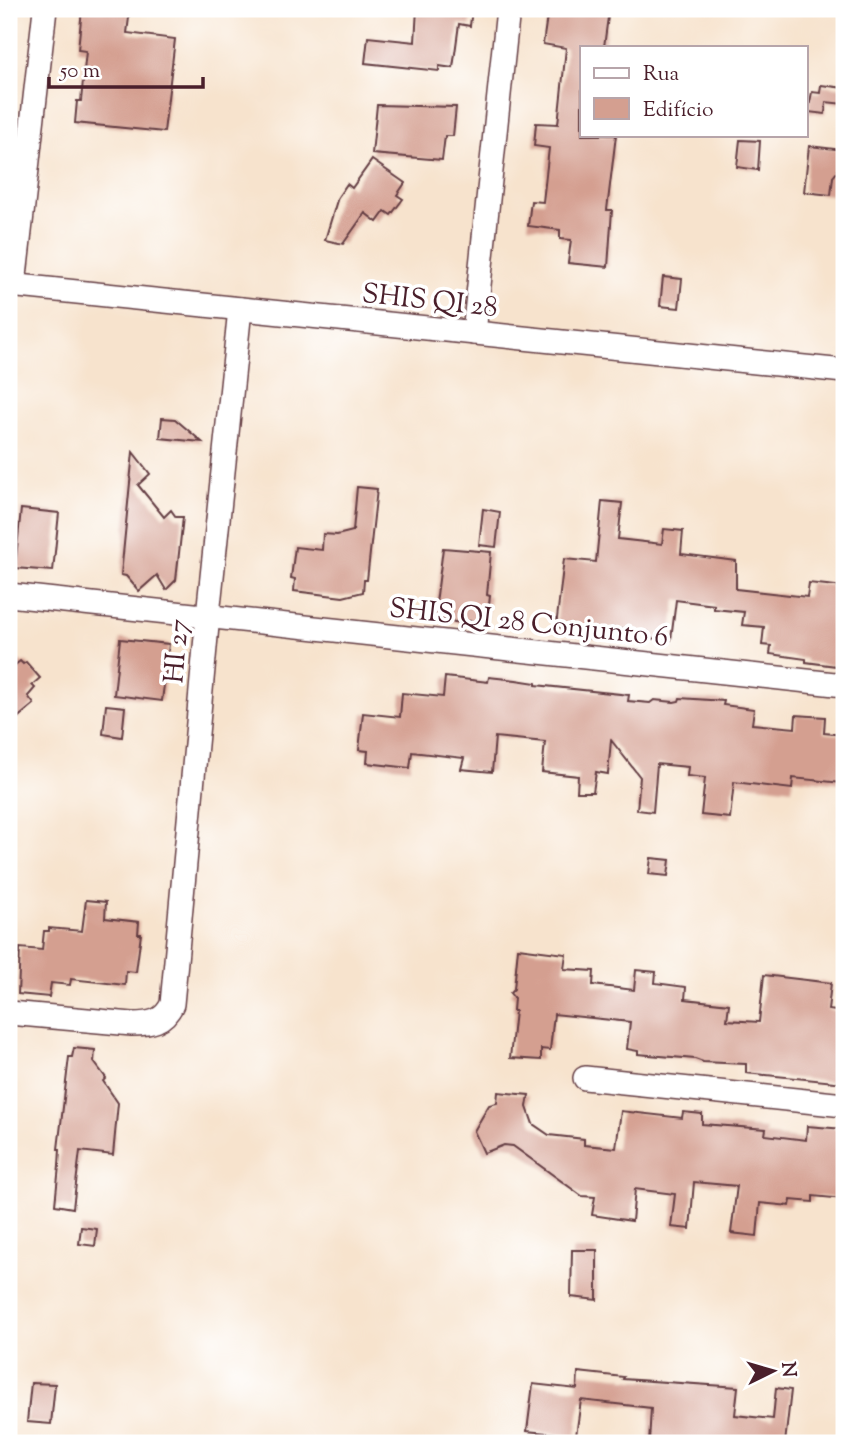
<svg xmlns="http://www.w3.org/2000/svg" width="853" height="1452" font-family="'Sorts Mill Goudy',serif">
	<rect width="100%" height="100%" fill="#fff"/>
	<filter id="ink" filterUnits="userSpaceOnUse"><feTurbulence type="fractalNoise" baseFrequency=".0143" numOctaves="2"/><feDisplacementMap in="SourceGraphic" scale="14" xChannelSelector="R" yChannelSelector="G"/><feConvolveMatrix kernelMatrix="1 2 1 2 8 2 1 2 1" color-interpolation-filters="sRGB"/></filter>
	<filter id="wash" filterUnits="userSpaceOnUse"><feTurbulence type="fractalNoise" baseFrequency=".00686" numOctaves="4" result="noise"/><feDisplacementMap in="SourceGraphic" scale="28" xChannelSelector="R" yChannelSelector="G"/><feGaussianBlur stdDeviation="1.57" result="paint"/><feColorMatrix in="noise" values="0 0 0 0 0 0 0 0 0 0 0 0 0 0 0 0 0 1.4 0 .05"/><feComposite in="paint" operator="in"/></filter>
	<g filter="url(#wash)">
		<rect width="100%" height="100%" fill="#f7e3cd"/>
		<g id="blocks">
			<!-- building -->
			<g fill="#d49f90">
				<path d="M82 9 130 10 127 33 175 39 164 132 75 123 77 101H81L86 51 78 50Z"/>
				<path d="M417 9H472L470 26 459 24 453 68 439 66V71L365 63 368 37 415 42Z"/>
				<path d="M548 9H609L604 47H582V135H616L607 210H612L608 267 568 263 571 240 560 239V230L528 226 531 201 543 202 549 148 534 146 536 123 558 124 566 48 543 44Z"/>
				<path d="M821 85 844 88V104L826 102 825 114 808 112 812 92 820 93Z"/>
				<path d="M377 105 456 107 453 136H445L442 160 372 154Z"/>
				<path d="M740 140 760 141 758 170 737 167Z"/>
				<path d="M809 146 844 150 837 172 833 177 831 195 804 192Z"/>
				<path d="M372 160 405 183 397 195 403 199 391 215 385 211 377 222 365 213 343 244 325 240 338 197 347 184 352 188Z"/>
				<path d="M663 277 682 279 679 308 660 306Z"/>
				<path d="M162 418 175 419 202 442 160 438Z"/>
				<path d="M133 452 150 474 138 485 164 517 171 510 176 517H183L176 580 166 590 157 575 139 591 126 576 121 575Z"/>
				<path d="M357 487 377 489 367 580H364L363 592 343 597 294 591 295 579 291 578 295 547 322 550 323 534 337 535 353 531Z"/>
				<path d="M602 501 622 503 618 539 662 544 664 529 683 531 681 554 736 561V589L807 597 809 583 844 587V667L806 662V659L770 654 771 646 762 645 764 627 742 625 744 612 714 609V605L676 600 671 640 647 638 648 632 611 628 610 640 579 637 580 629 556 627 564 559 596 562Z"/>
				<path d="M21 509 59 513 53 571 15 568Z"/>
				<path d="M483 509 500 512 496 547 479 545Z"/>
				<path d="M443 548 491 552 487 595 490 596 487 621H469V624L434 619Z"/>
				<path d="M120 639 169 644 162 701 114 695Z"/>
				<path d="M20 661 23 664 26 662 40 678 32 685 35 688 28 696 34 704 16 719 9 710V670Z"/>
				<path d="M445 677 488 682 489 677 516 680 536 683V685L629 695 628 701 650 703 654 700 674 702 679 701 680 698 724 701 723 705 754 709 752 724 795 728 796 715 825 717 824 733 844 735 842 783 793 778 792 789 734 782 730 818 701 815 705 778 687 776 688 767 657 764 653 812 637 810 640 777 611 740 608 774 596 772 593 792H577L578 776 542 772 545 742 495 737 492 772 461 769 464 758 412 752 410 768 367 763 368 751 359 750 363 713 400 717 402 693 443 697Z"/>
				<path d="M106 705 125 707 122 737 103 734Z"/>
				<path d="M651 858 670 860 668 876 649 874Z"/>
				<path d="M86 900 106 902 105 918 139 922 138 934H141L136 972 126 971 125 985 71 979 70 985 51 983 49 997 18 994 20 948 42 950 44 931H49V928L82 931Z"/>
				<path d="M518 948 566 954 564 969 594 971 593 985 634 990 636 970 656 972 655 983 686 987 685 999 729 1004 727 1020 759 1022 764 975 831 983 828 1010 844 1012V1083L746 1073V1064L703 1062 695 1059 638 1054V1051L627 1049 630 1022 554 1014 550 1050 541 1049V1060L510 1058 515 1011H513L514 998 510 993 514 989Z"/>
				<path d="M74 1048 95 1050 94 1062 106 1078 103 1081 118 1103 113 1155 80 1151 73 1208 55 1205 59 1166 60 1149H58L69 1057H72Z"/>
				<path d="M498 1092 529 1095 527 1107 533 1124 549 1135 584 1139V1145L616 1148 621 1111 682 1118 683 1112 702 1114V1124L766 1129 765 1135 806 1140 807 1126 844 1129V1199L813 1196V1202L791 1200 790 1206 760 1203 757 1236 731 1233 737 1186 694 1182 690 1229 671 1227 675 1194 635 1189 632 1221 592 1215 595 1197 582 1196 513 1146 504 1145 484 1153 474 1131 489 1105 497 1103Z"/>
				<path d="M81 1227 97 1229 95 1246 79 1244Z"/>
				<path d="M572 1250H597V1300L571 1297Z"/>
				<path d="M578 1372 624 1377 623 1379 738 1387 735 1415 773 1419 776 1388 791 1390 785 1443H649L651 1408 581 1400 576 1436 527 1431 533 1384 577 1389Z"/>
				<path d="M31 1383 55 1384 51 1424 27 1422Z"/>
			</g>
		</g>
	</g>
	<g filter="url(#ink)">
		<use href="#blocks" fill-opacity="0" stroke="#643c43" stroke-width="2"/>
		<g fill="none" stroke-linecap="round" stroke-linejoin="round">
			<defs>
				<g id="street">
					<path d="M9 285 844 371"/>
					<path d="M14 285 45 9"/>
					<path d="M474 333 508 9"/>
					<path d="M9 595 844 685"/>
					<path d="M9 1013 132 1024C150 1024 164 1022 172 1004L208 615 240 309"/>
					<path d="M585 1078 844 1105"/>
				</g>
			</defs>
			<!-- street casing -->
			<use href="#street" stroke="#643c43" stroke-width="26"/>
			<!-- street -->
			<use href="#street" stroke="#fff" stroke-width="23"/>
		</g>
	</g>
	<g text-anchor="middle" stroke-width="7" stroke-linejoin="round" paint-order="stroke">
		<!-- street labels -->
		<g font-size="28" fill="#4a1f2b" stroke="#fff">
			<text transform="translate(430 299) rotate(6)" y="10">SHIS QI 28</text>
			<text transform="translate(529 621) rotate(6)" y="10">SHIS QI 28 Conjunto 6</text>
			<text transform="translate(175 651) rotate(-85)" y="10">HI 27</text>
		</g>
	</g>
	<!-- margin -->
	<rect width="853" height="1452" fill="none" stroke="#fff" stroke-width="35"/>
	<!-- legend -->
	<rect x="580" y="46" width="228" height="91" fill="#ffffff" stroke="#b7a5aa" stroke-width="2"/>
	<rect x="594" y="68" width="35" height="10" fill="#ffffff" stroke="#b7a5aa" stroke-width="2"/>
	<text x="643" y="80" font-size="21" fill="#4a1f2b">Rua</text>
	<rect x="594" y="98" width="35" height="21" fill="#d49f90" stroke="#b7a5aa" stroke-width="2"/>
	<text x="643" y="116" font-size="21" fill="#4a1f2b">Edifício</text>
	<!-- north arrow -->
	<g transform="translate(773 1371) rotate(85)" stroke="#ffffff" stroke-width="5" paint-order="stroke">
	<path d="M0-5L12 26L0 18L-12 26Z" fill="#4a1f2b"/>
	<text y="-10" font-size="19" font-weight="bold" text-anchor="middle" fill="#4a1f2b">N</text>
	</g>
	<!-- scale -->
	<path d="M49 77v10h154v-10" fill="none" stroke="#4a1f2b" stroke-width="3.5"/>
	<text x="60" y="77" font-size="21" fill="#4a1f2b" stroke="#ffffff" stroke-width="5" paint-order="stroke">50 m</text>
</svg>
